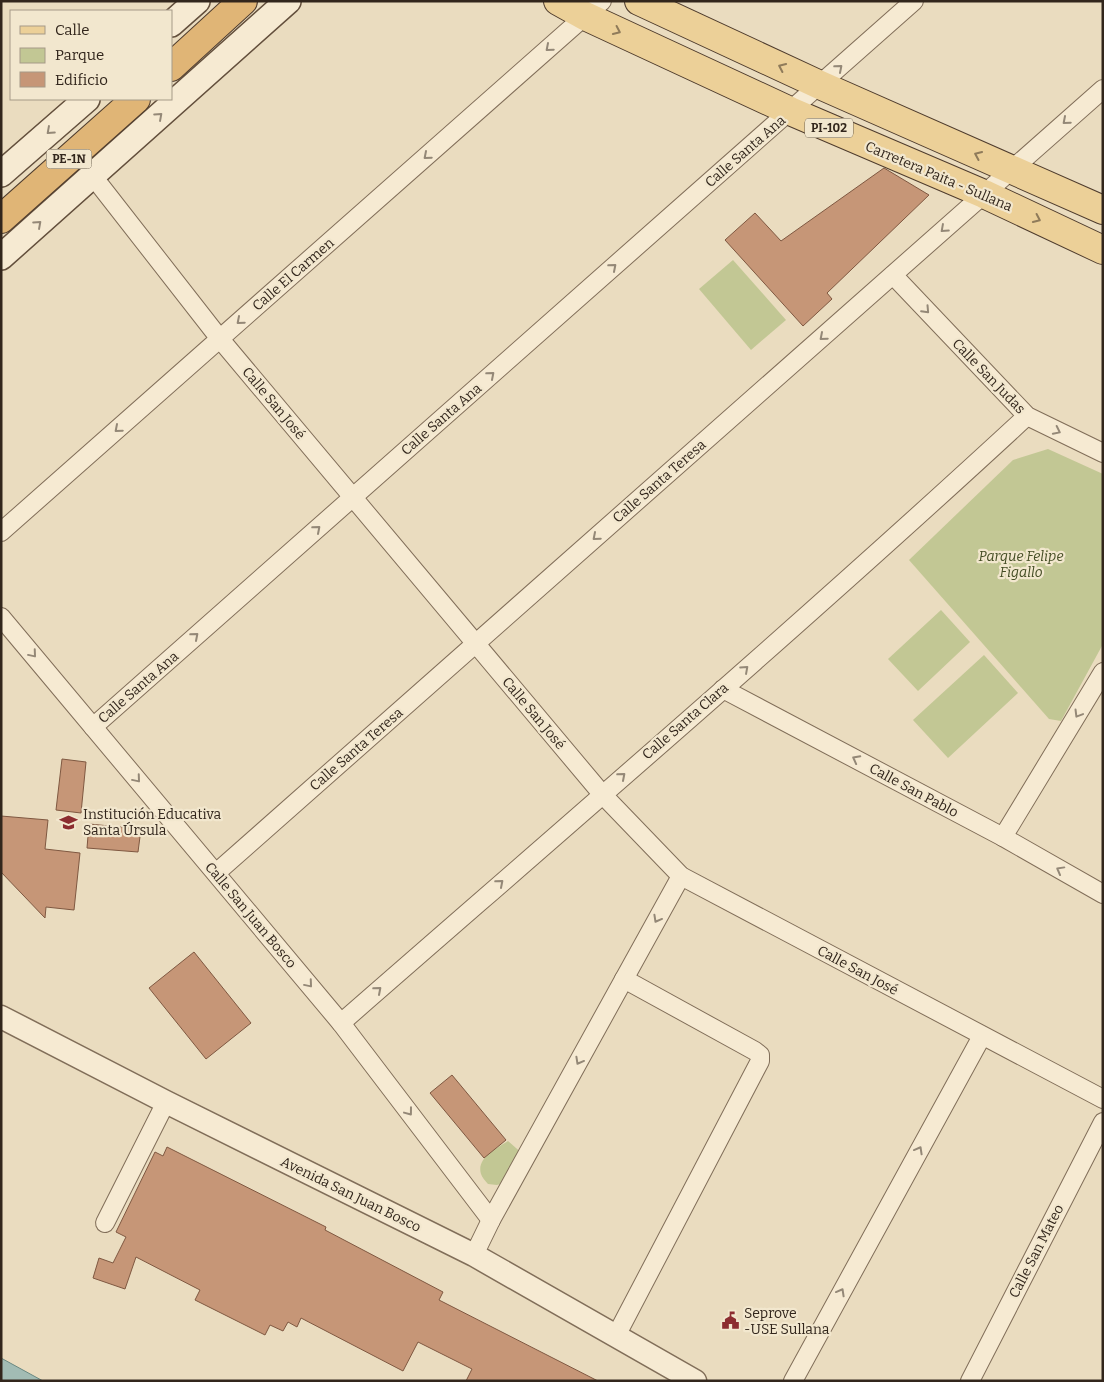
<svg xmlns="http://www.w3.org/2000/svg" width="1104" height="1382" font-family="Bitter,serif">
	<rect width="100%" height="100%" fill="#eadcbf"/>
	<!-- green -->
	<g fill="#c2c794">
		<path d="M733 260 786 320 751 350 699 289Z"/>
		<path d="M1048 449 1103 474V644L1061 721 1049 719 909 560 1013 460Z"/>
		<path d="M941 610 970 642 918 691 888 659Z"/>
		<path d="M984 655 1018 693 948 758 913 720Z"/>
		<path d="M508 1141 524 1155 507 1182 497 1185 488 1184C485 1181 482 1177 481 1174 476 1158 497 1148 508 1141Z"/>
	</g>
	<!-- water -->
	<path fill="#a2bcb4" stroke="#6a8981" d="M1 1358 43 1381H1Z"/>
	<!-- building -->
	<g fill="#c69677" stroke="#7f5841">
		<path d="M884 168 929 195 827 293 832 299 803 326 725 240 755 213 781 241Z"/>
		<path d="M62 759 86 762 81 813 56 810Z"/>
		<path d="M1 816 48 820 45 849 80 853 74 910 46 907 45 918 1 872Z"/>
		<path d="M89 824 141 829 138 852 87 848Z"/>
		<path d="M194 952 251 1023 206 1059 149 988Z"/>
		<path d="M452 1075 506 1140 484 1158 430 1093Z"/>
		<path d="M167 1147 326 1227 325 1230 443 1292 439 1300 598 1381H466L472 1369 418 1342 403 1371 301 1318 297 1327 288 1322 283 1331 270 1325 265 1335 195 1300 200 1290 136 1257 125 1289 93 1278 99 1258 113 1263 126 1237 116 1232 155 1152 163 1156Z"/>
	</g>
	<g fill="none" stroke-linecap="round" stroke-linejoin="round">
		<defs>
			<g id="minor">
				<path d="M92 175 220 339 602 794 681 876 1103 1099"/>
				<path d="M893 275 1027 416 1103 453"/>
				<path d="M1 532 602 1"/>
				<path d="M1 617 341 1023 491 1220"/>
				<path d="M723 689 1003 837 1103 894"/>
				<path d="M93 727 914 1"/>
				<path d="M1003 837 1103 672"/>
				<path d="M216 873 1103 89"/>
				<path d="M341 1023C571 822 803 623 1027 416"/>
				<path d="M105 1223 166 1102"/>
				<path d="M474 1255 491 1220 681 876"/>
				<path d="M616 1336 760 1061V1055L755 1051 624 979"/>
				<path d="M793 1381 982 1036"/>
				<path d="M970 1381 1103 1122"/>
			</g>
			<path id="tertiary" d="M1 1017 166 1102 474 1255 695 1381"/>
			<g id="secondary">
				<path d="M171 24 197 1"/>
				<path d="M1 174 87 99"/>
				<path d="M1 257 288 1"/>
			</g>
			<g id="primary">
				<path d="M558 1 585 16 790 111 984 194 1103 250"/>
				<path d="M639 1 820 85 1103 210"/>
			</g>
			<g id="trunk">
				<path d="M171 67 243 1"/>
				<path d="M1 219 136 99"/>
			</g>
		</defs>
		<!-- minor casing -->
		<use href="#minor" stroke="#816e59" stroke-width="20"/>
		<!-- tertiary casing -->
		<use href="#tertiary" stroke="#816e59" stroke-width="25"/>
		<!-- secondary casing -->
		<use href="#secondary" stroke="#634f3c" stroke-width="28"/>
		<!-- primary casing -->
		<use href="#primary" stroke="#4f3c2d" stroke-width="30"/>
		<!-- trunk casing -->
		<use href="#trunk" stroke="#4f3c2d" stroke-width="30"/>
		<!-- minor -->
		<use href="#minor" stroke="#f6ead2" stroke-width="18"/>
		<!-- tertiary -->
		<use href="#tertiary" stroke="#f6ead2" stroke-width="22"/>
		<!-- secondary -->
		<use href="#secondary" stroke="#f6ead2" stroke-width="25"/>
		<!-- primary -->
		<use href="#primary" stroke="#ecd098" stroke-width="28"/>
		<!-- trunk -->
		<use href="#trunk" stroke="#e0b576" stroke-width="28"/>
	</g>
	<!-- one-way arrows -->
	<defs><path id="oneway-chevron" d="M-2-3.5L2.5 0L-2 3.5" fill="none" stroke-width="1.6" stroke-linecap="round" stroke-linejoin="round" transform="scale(1.25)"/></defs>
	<g stroke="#8f7b5a">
		<use href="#oneway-chevron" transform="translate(617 31) rotate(25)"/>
		<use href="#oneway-chevron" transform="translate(782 67) rotate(-155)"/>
		<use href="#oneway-chevron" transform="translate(978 155) rotate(-156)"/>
		<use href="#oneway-chevron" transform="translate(1037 219) rotate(25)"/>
	</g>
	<g stroke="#948877">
		<use href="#oneway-chevron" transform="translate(549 48) rotate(139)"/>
		<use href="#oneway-chevron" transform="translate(839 68) rotate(-41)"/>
		<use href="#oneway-chevron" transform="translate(159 116) rotate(-42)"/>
		<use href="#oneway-chevron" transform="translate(1066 121) rotate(139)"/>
		<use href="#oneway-chevron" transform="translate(50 131) rotate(138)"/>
		<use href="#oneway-chevron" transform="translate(427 156) rotate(139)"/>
		<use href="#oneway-chevron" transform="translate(38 224) rotate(-42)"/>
		<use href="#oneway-chevron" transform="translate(944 229) rotate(138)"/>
		<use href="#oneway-chevron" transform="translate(613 267) rotate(-41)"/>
		<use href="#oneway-chevron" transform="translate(926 310) rotate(47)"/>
		<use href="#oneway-chevron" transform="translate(240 321) rotate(139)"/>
		<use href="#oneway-chevron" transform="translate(823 337) rotate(139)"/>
		<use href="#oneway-chevron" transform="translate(491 375) rotate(-41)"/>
		<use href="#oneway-chevron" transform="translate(118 429) rotate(139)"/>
		<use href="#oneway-chevron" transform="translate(1057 431) rotate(26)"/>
		<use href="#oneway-chevron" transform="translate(317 529) rotate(-41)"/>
		<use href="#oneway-chevron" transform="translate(596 537) rotate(139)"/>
		<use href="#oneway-chevron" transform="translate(195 636) rotate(-41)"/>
		<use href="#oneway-chevron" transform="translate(33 654) rotate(50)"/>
		<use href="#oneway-chevron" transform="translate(745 669) rotate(-42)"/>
		<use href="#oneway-chevron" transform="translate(1078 714) rotate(121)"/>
		<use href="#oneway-chevron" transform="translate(856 759) rotate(-152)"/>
		<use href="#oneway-chevron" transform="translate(622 776) rotate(-41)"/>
		<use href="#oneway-chevron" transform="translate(137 779) rotate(50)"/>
		<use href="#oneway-chevron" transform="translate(1060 870) rotate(-151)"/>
		<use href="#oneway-chevron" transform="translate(500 883) rotate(-41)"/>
		<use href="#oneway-chevron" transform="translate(657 919) rotate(119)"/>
		<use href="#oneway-chevron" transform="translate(309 984) rotate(50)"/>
		<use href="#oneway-chevron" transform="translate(378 990) rotate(-41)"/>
		<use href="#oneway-chevron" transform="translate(579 1061) rotate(119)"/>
		<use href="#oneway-chevron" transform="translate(409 1112) rotate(53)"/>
		<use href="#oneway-chevron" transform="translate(919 1150) rotate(-61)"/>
		<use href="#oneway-chevron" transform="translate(841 1292) rotate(-61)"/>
	</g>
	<!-- icons -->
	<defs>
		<symbol id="school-bare" viewBox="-9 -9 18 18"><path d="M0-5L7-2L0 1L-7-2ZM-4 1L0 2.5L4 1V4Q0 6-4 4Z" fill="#8c2d30" stroke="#f2e7ce" stroke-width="2.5" paint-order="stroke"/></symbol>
		<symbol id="civic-bare" viewBox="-9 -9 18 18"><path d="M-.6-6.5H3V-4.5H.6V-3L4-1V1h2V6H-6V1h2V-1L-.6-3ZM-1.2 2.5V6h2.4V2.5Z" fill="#8c2d30" stroke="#f2e7ce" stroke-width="2.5" paint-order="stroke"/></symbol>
	</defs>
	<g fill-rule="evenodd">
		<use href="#school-bare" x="56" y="810" width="25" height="25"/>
		<use href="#civic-bare" x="718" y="1308" width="25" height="25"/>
	</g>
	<g text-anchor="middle" stroke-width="4.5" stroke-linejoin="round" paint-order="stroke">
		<!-- shield labels -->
		<g fill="#f2e7ce" stroke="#6c6051" stroke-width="1">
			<rect x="805" y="118.5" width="48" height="19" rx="4"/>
			<rect x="46.5" y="149.5" width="45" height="19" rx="4"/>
		</g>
		<g font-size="12" font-weight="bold" fill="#32261c">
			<text x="829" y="132">PI-102</text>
			<text x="69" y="163">PE-1N</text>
		</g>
		<!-- street labels -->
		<g font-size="14" fill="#32261c" stroke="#f2e7ce">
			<text transform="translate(745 151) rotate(-41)" y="5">Calle Santa Ana</text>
			<text transform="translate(939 176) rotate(23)" y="5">Carretera Paita - Sullana</text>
			<text transform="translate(293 274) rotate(-41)" y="5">Calle El Carmen</text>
			<text transform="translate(989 376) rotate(46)" y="5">Calle San Judas</text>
			<text transform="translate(274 403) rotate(50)" y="5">Calle San José</text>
			<text transform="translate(441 419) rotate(-41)" y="5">Calle Santa Ana</text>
			<text transform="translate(659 481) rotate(-41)" y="5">Calle Santa Teresa</text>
			<text transform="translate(138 687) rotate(-41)" y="5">Calle Santa Ana</text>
			<text transform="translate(534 713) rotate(50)" y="5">Calle San José</text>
			<text transform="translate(685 721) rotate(-41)" y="5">Calle Santa Clara</text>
			<text transform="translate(356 749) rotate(-41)" y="5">Calle Santa Teresa</text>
			<text transform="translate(914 790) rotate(28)" y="5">Calle San Pablo</text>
			<text transform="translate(251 915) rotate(50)" y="5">Calle San Juan Bosco</text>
			<text transform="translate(858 970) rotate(28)" y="5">Calle San José</text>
			<text transform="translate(351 1194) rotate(26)" y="5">Avenida San Juan Bosco</text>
			<text transform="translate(1036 1251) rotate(-63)" y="5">Calle San Mateo</text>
		</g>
		<!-- park labels -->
		<g font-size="14" font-style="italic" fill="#444d24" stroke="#f2e7ce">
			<text x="1021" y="561">Parque Felipe<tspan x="1021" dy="16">Figallo</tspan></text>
		</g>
		<!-- poi labels -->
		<g font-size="14" fill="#32261c" stroke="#f2e7ce" text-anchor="start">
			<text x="83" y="819">Institución Educativa<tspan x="83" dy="16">Santa Úrsula</tspan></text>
			<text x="744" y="1318">Seprove<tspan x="744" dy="16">-USE Sullana</tspan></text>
		</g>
	</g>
	<!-- border -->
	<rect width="1104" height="1382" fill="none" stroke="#32261c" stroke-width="5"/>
	<!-- legend -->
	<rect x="10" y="10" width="162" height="90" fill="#f2e7ce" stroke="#a59a87"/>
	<rect x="20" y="26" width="25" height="8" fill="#ecd098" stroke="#a59a87"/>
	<text x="55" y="35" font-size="15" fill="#32261c">Calle</text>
	<rect x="20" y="48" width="25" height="15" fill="#c2c794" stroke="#a59a87"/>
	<text x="55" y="60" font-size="15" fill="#32261c">Parque</text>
	<rect x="20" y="72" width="25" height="15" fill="#c69677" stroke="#a59a87"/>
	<text x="55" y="85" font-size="15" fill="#32261c">Edificio</text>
</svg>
